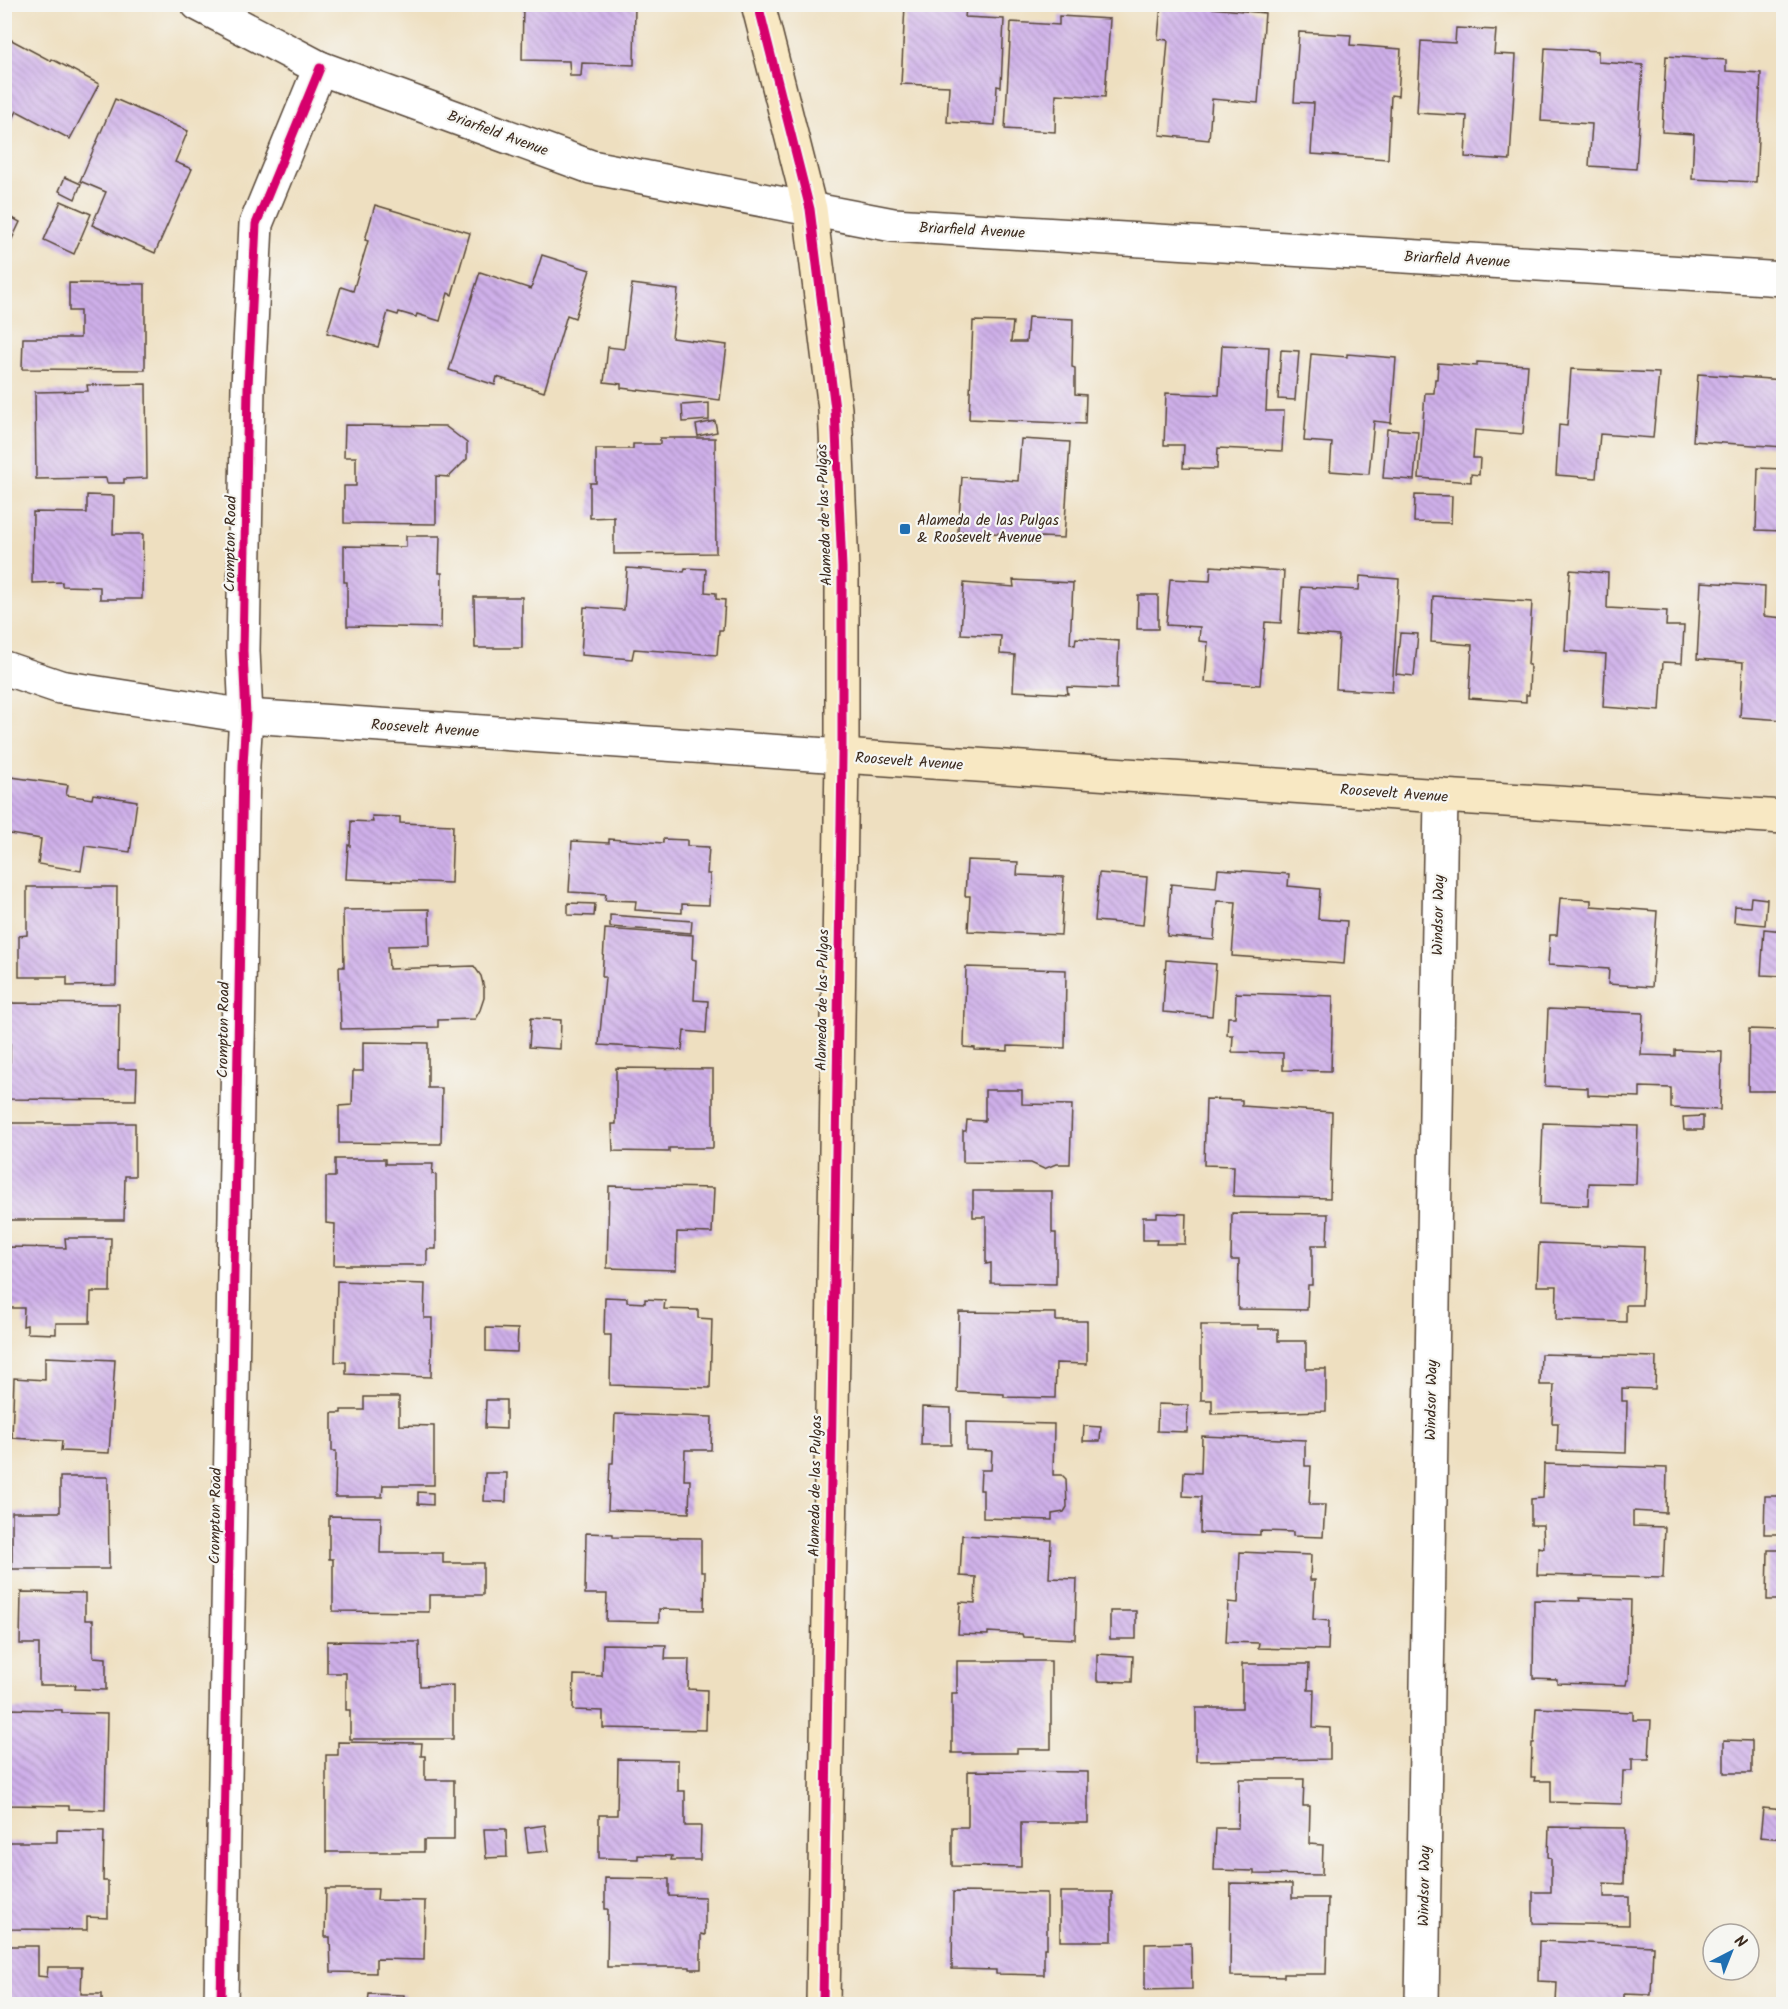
<svg xmlns="http://www.w3.org/2000/svg" width="1788" height="2009" font-family="Kalam,sans-serif">
	<defs>
		<pattern id="building-back-hatch" width="6" height="6" patternUnits="userSpaceOnUse" patternTransform="scale(1.5)"><rect width="6" height="6" fill="#cfb0ea"/><path d="M-1 5l2 2M0 0l6 6M5-1l2 2" fill="none" stroke="#a98fbd"/></pattern>
	</defs>
	<rect width="100%" height="100%" fill="#f6f6f2"/>
	<filter id="ink" filterUnits="userSpaceOnUse"><feTurbulence type="fractalNoise" baseFrequency=".0167" numOctaves="2"/><feDisplacementMap in="SourceGraphic" scale="12" xChannelSelector="R" yChannelSelector="G"/><feConvolveMatrix kernelMatrix="1 2 1 2 8 2 1 2 1" color-interpolation-filters="sRGB"/></filter>
	<filter id="wash" filterUnits="userSpaceOnUse"><feTurbulence type="fractalNoise" baseFrequency=".008" numOctaves="4" result="noise"/><feDisplacementMap in="SourceGraphic" scale="24" xChannelSelector="R" yChannelSelector="G"/><feGaussianBlur stdDeviation="1.35" result="paint"/><feColorMatrix in="noise" values="0 0 0 0 0 0 0 0 0 0 0 0 0 0 0 0 0 1.4 0 .05"/><feComposite in="paint" operator="in"/></filter>
	<g filter="url(#wash)">
		<rect width="100%" height="100%" fill="#eedfc0"/>
		<g id="blocks">
			<!-- building -->
			<g fill="url(#building-back-hatch)">
				<path d="M523 4H635L634 65 582 63 581 76H570L569 61 522 60Z"/>
				<path d="M1161 4H1212L1211 8 1265 13 1258 103 1212 99 1209 140 1160 135 1168 40 1158 39Z"/>
				<path d="M905 5 966 8 965 17 1004 19 1001 87 997 86 995 125 947 122 949 86 901 84Z"/>
				<path d="M1059 16 1110 19 1105 97 1056 94 1055 132 1005 129 1011 22 1059 25Z"/>
				<path d="M1456 28 1496 30 1494 54 1516 55 1510 160 1465 157 1467 116 1417 113 1421 41 1455 43Z"/>
				<path d="M1299 32 1351 35 1350 45 1401 49 1398 96 1391 95 1388 159 1311 154 1314 103 1294 102Z"/>
				<path d="M4 36 51 61 52 59 99 84 70 139 17 111 6 133 4 132Z"/>
				<path d="M1545 48 1598 51V62L1643 65 1636 169 1589 166 1592 124 1541 121Z"/>
				<path d="M1666 56 1726 60V71L1761 73 1756 182 1692 179 1694 134 1662 132Z"/>
				<path d="M115 99 188 131 175 162 192 169 155 253 92 225 106 192 80 181Z"/>
				<path d="M65 177 81 184 75 199 59 191Z"/>
				<path d="M61 201 91 214 74 254 44 240Z"/>
				<path d="M375 205 470 233 452 295 448 293 440 321 417 314 416 317 399 312 398 315 388 312 378 347 327 333 341 287 353 291 368 241 365 240Z"/>
				<path d="M5 214 20 222 12 239 5 235Z"/>
				<path d="M542 255 590 270 575 318 567 315 544 392 497 377 495 385 449 370 480 272 531 289Z"/>
				<path d="M69 283 145 284V370L22 369 23 338H80V311H69Z"/>
				<path d="M632 284 678 290 672 338 727 345 720 400 621 388V384L604 382 608 347 624 349Z"/>
				<path d="M1028 317 1073 319 1072 367 1075 368V394L1086 395 1085 424 969 419 973 321 1013 322 1011 342H1026Z"/>
				<path d="M1222 345 1269 347 1266 411H1284L1282 451 1218 448 1217 469 1183 468 1184 445H1164L1166 393 1219 395Z"/>
				<path d="M1281 350 1299 351 1295 400 1278 399Z"/>
				<path d="M1311 354 1347 357V354L1396 358 1391 423 1374 421 1369 474 1330 471 1332 443 1304 441Z"/>
				<path d="M1477 362 1528 365 1523 434 1475 430 1473 458H1480L1479 475 1471 474V482L1419 478 1425 393H1434L1435 379H1437L1438 363 1477 366Z"/>
				<path d="M1571 369 1659 373 1653 438 1600 434 1596 478 1556 475 1559 425 1567 426Z"/>
				<path d="M1698 374 1784 380V447L1693 441Z"/>
				<path d="M146 384 147 478 124 479V483H107L106 478 36 479 35 392 88 391 87 385Z"/>
				<path d="M709 403V420L683 422 682 405Z"/>
				<path d="M715 421 717 432 698 436 696 425Z"/>
				<path d="M345 425 445 426 467 443V459L449 477 436 476V524L344 523V486H356V457H344Z"/>
				<path d="M1387 429 1418 431 1414 480 1383 478Z"/>
				<path d="M660 438H715L716 553 614 554V517L590 518V483H596V449H633V444H660Z"/>
				<path d="M1021 439 1070 442 1064 538 1040 537 1039 542 1023 541V535L958 531 962 477 1018 481Z"/>
				<path d="M1758 468 1784 469V531L1756 530Z"/>
				<path d="M87 495 114 496 113 534H143L142 599H100V587L62 586V582L32 583 33 512 87 513Z"/>
				<path d="M1415 495 1452 496 1451 523 1414 522Z"/>
				<path d="M406 536H440L439 573H442L441 628 347 626V582H344V546L406 547Z"/>
				<path d="M1211 566 1284 571 1281 623 1265 622 1260 685 1205 682 1208 642 1199 641 1200 627 1166 625 1170 579 1210 581Z"/>
				<path d="M627 568 684 572 685 568 706 569 705 592 716 593V599L725 600 723 630H719L717 655 634 649 632 659 581 655 584 607 624 610Z"/>
				<path d="M1570 570 1608 573 1607 608 1667 611 1666 626H1684L1682 663 1663 662 1660 711 1603 707 1606 654 1565 651Z"/>
				<path d="M1360 576 1399 579 1392 692 1336 689 1339 636 1298 633 1301 587 1359 590Z"/>
				<path d="M1013 580 1073 583 1070 644 1075 645 1076 638 1119 641 1117 689 1067 687 1068 694 1013 691 1015 655 1000 654 1001 636 961 634 964 583 1014 587Z"/>
				<path d="M1701 582 1765 586 1764 616 1784 618V720L1740 717 1743 662 1697 659Z"/>
				<path d="M1138 595H1158V629H1137Z"/>
				<path d="M1433 596 1532 602 1528 665H1530L1529 695H1526V702L1469 698 1472 645 1431 642Z"/>
				<path d="M474 597H522V648H475Z"/>
				<path d="M1400 633 1418 634 1414 676 1396 674Z"/>
				<path d="M4 776 68 785 66 795 92 799 93 794 137 801 130 852 85 846 81 871 38 864 41 839 4 833Z"/>
				<path d="M372 816 400 817V823L453 825 451 883 346 879 348 845 350 846 351 821 373 822Z"/>
				<path d="M609 839 663 843V839L687 840V846L709 847 707 874H710L709 905 682 904V913L635 910 636 901 605 900 606 894 569 892 572 841 609 843Z"/>
				<path d="M967 860 1018 862 1017 875 1064 877 1061 935 968 931 970 896H965Z"/>
				<path d="M1218 869 1289 874 1288 886 1320 889 1318 919 1347 921 1344 964 1232 956 1236 902 1217 901 1214 940 1167 936 1171 884 1216 888Z"/>
				<path d="M1099 873 1147 877 1143 925 1095 921Z"/>
				<path d="M27 887H117L116 985 67 986V977H19V936L27 935Z"/>
				<path d="M1751 897 1767 899 1765 925 1734 922 1735 906 1750 907Z"/>
				<path d="M1560 898 1591 900V906L1657 911 1652 987 1608 984 1609 969 1548 965 1550 935H1557Z"/>
				<path d="M568 903 595 904 594 916 568 915Z"/>
				<path d="M429 909 430 945 388 946 389 969 474 966 481 976 484 988V998L480 1010 475 1019 438 1020V1027L341 1029 339 967H344L343 910Z"/>
				<path d="M610 915 692 921 691 933 610 927Z"/>
				<path d="M605 929 693 935 692 959 696 960 694 1000 708 1001 706 1033 684 1031 682 1050 599 1045 605 977H602Z"/>
				<path d="M1764 929 1784 931V976L1761 975Z"/>
				<path d="M1166 960 1216 964 1212 1016 1163 1012Z"/>
				<path d="M966 967 1066 970 1065 1048 1008 1046V1051L975 1050V1048L964 1047Z"/>
				<path d="M1236 993 1333 996 1331 1071 1283 1070V1053L1232 1052 1233 1035H1227L1228 1017H1235Z"/>
				<path d="M10 1003 119 1004 118 1069H137L136 1100 4 1099V1062H10Z"/>
				<path d="M1548 1009 1643 1013 1641 1055 1675 1056V1050L1722 1052 1720 1110 1671 1108V1088L1640 1087V1097L1588 1095V1088L1545 1086Z"/>
				<path d="M1782 1014H1784V1057H1780Z"/>
				<path d="M531 1018 561 1020 560 1049 529 1047Z"/>
				<path d="M1749 1029 1779 1030 1778 1091H1748Z"/>
				<path d="M363 1042 428 1043V1088H442L441 1144 339 1143V1106L352 1105 353 1071H363Z"/>
				<path d="M616 1068 713 1069V1148H669V1152L613 1151 612 1124H616Z"/>
				<path d="M985 1090H1022V1104L1072 1105 1070 1164H1056L1044 1169 1031 1163 963 1162V1131H966L967 1120 985 1121Z"/>
				<path d="M1206 1099 1242 1100V1106L1332 1112 1330 1198 1233 1196 1234 1166 1204 1165Z"/>
				<path d="M1703 1116V1130H1684L1683 1117Z"/>
				<path d="M4 1123H135V1176H125L124 1220H4Z"/>
				<path d="M1543 1123 1638 1126 1636 1184 1589 1183 1588 1206 1540 1204Z"/>
				<path d="M335 1159H385V1164H433L432 1174 436 1175V1249H427V1265H334L335 1224 326 1223V1177H335Z"/>
				<path d="M609 1186 714 1188 712 1233 677 1232 676 1270 607 1268Z"/>
				<path d="M973 1191H1052V1233H1056V1284L991 1283V1263L986 1264V1217H973Z"/>
				<path d="M1157 1213 1186 1214 1185 1244H1156L1157 1240H1143V1217H1157Z"/>
				<path d="M1232 1213 1328 1214 1327 1245H1312V1285H1308L1307 1310 1238 1309 1239 1260H1231Z"/>
				<path d="M65 1238H111L110 1292H91L90 1323H56V1334L27 1333V1325L23 1326 24 1308H5L6 1247 66 1248Z"/>
				<path d="M1539 1243 1644 1247 1642 1305H1626V1322L1556 1320 1557 1286H1537Z"/>
				<path d="M337 1281 425 1284 424 1318H432L431 1377 346 1374V1362H335Z"/>
				<path d="M605 1297 627 1298V1302L645 1303V1299L665 1300 664 1309 698 1310V1318L712 1319 710 1388 610 1385 611 1335H604Z"/>
				<path d="M959 1312 1056 1313V1321H1087V1364L1056 1363 1055 1398 1004 1397V1394L957 1392Z"/>
				<path d="M1201 1325H1258V1329H1278V1341H1306V1369H1326V1411L1212 1414V1400H1201Z"/>
				<path d="M486 1328 518 1329 517 1352 486 1351Z"/>
				<path d="M1541 1354 1656 1357 1655 1389 1622 1388V1401H1627L1626 1453 1557 1451 1558 1423H1552L1554 1385H1540Z"/>
				<path d="M45 1357 115 1360 109 1453 61 1451 62 1441 12 1438 14 1378 45 1380Z"/>
				<path d="M364 1397H399V1425L434 1426V1485H383L382 1497H335L336 1451H332V1413H341V1410H364Z"/>
				<path d="M486 1400H506V1429L485 1428Z"/>
				<path d="M1158 1404 1188 1405 1187 1432 1157 1431Z"/>
				<path d="M922 1407 951 1408V1445H921Z"/>
				<path d="M615 1414 712 1417 711 1450H685L684 1480H690L689 1513 608 1510 610 1463H613Z"/>
				<path d="M966 1422 1054 1424 1053 1475H1062L1066 1479 1067 1507 1064 1512 1052 1514V1520L983 1518V1490H980L981 1470H991L992 1451 966 1450Z"/>
				<path d="M1084 1426 1101 1427 1100 1441H1083Z"/>
				<path d="M1202 1436 1305 1440V1466H1311L1309 1505H1325L1323 1537 1293 1536V1532L1260 1531V1535L1200 1533 1201 1497 1183 1496 1184 1472 1201 1473Z"/>
				<path d="M1544 1464 1667 1468 1666 1513 1633 1511V1526L1665 1527 1663 1578 1537 1575 1538 1547 1544 1548 1543 1525H1531V1499L1543 1498Z"/>
				<path d="M485 1473H507L506 1502 484 1501Z"/>
				<path d="M60 1477H108L109 1569H12V1512H60Z"/>
				<path d="M418 1492 433 1493V1505L418 1504Z"/>
				<path d="M1765 1496H1784V1534H1764Z"/>
				<path d="M329 1516 381 1517 380 1553H443V1563H483V1595H429V1612L333 1611V1559H329Z"/>
				<path d="M586 1533 613 1534V1537L701 1538V1572H705L704 1610 659 1609V1622L606 1621 607 1594H585Z"/>
				<path d="M962 1535 1051 1540 1049 1578 1077 1579 1075 1639 1023 1637 1022 1634 988 1632V1635L958 1634 960 1602 975 1603 976 1577 960 1576Z"/>
				<path d="M1768 1550H1784V1600H1767Z"/>
				<path d="M1240 1552 1311 1555 1310 1580H1315L1313 1619 1329 1621 1328 1650 1258 1648 1259 1643 1226 1642 1228 1602 1238 1603Z"/>
				<path d="M21 1592 85 1593V1620H93V1657L106 1658V1690L75 1689 76 1685H39V1644H20Z"/>
				<path d="M1579 1598 1631 1600 1629 1680H1627L1626 1685 1557 1683V1679L1533 1678 1534 1600 1580 1601Z"/>
				<rect x="1110" y="1611" width="26" height="28"/>
				<path d="M327 1641 419 1642 420 1686 453 1685V1739H350V1710H346V1673H327Z"/>
				<path d="M603 1644 666 1645 665 1659H689L688 1689 707 1690 706 1730 603 1728V1711L573 1710 574 1675 602 1676Z"/>
				<path d="M1097 1654 1133 1656 1132 1682 1097 1681Z"/>
				<path d="M957 1661H1051V1749H1017V1753H952V1693H957Z"/>
				<path d="M1242 1664H1309L1308 1690H1314L1313 1727 1330 1728V1759L1196 1761V1708H1242Z"/>
				<path d="M1536 1708 1633 1712V1720H1651L1649 1759H1632V1771H1623L1622 1804 1551 1802V1781H1534L1535 1777H1531L1532 1743H1534Z"/>
				<path d="M4 1709 62 1710V1713L107 1714 105 1810 69 1809V1806L4 1805Z"/>
				<path d="M1724 1740 1752 1741V1773H1724Z"/>
				<path d="M338 1742 422 1743 421 1756H425V1780H454V1840H424V1852H326V1755H338Z"/>
				<path d="M618 1759 678 1760V1791H685V1826H701L700 1860H671L672 1856 638 1855V1859L599 1858V1815H617Z"/>
				<path d="M968 1771 1088 1772V1823H1021V1867L952 1866V1827H968Z"/>
				<path d="M1239 1779H1304L1303 1806H1310L1309 1844 1323 1845 1322 1875 1254 1874V1871L1214 1870 1216 1828H1238Z"/>
				<path d="M1763 1808 1784 1810V1839L1760 1837Z"/>
				<path d="M545 1825 549 1851 528 1853 525 1828Z"/>
				<path d="M1549 1827 1625 1828 1624 1884 1604 1883V1897H1629V1925L1533 1923V1892H1551V1858L1548 1857Z"/>
				<path d="M484 1829H506L507 1857 486 1858Z"/>
				<path d="M57 1830 104 1831 103 1881H108V1918L87 1917V1930L10 1929V1926H4L6 1842H57Z"/>
				<path d="M605 1878 669 1879V1896L705 1897V1935L701 1934V1969H690V1967H607L608 1909H605Z"/>
				<path d="M1231 1883 1292 1884V1898H1328L1326 1974H1284V1977L1230 1976Z"/>
				<path d="M326 1889H378L377 1900 425 1901 424 1960 376 1959V1973L331 1972 330 1937H325Z"/>
				<path d="M953 1892 1047 1893V1948H1044V1975L996 1974V1970L952 1969Z"/>
				<rect x="1060" y="1892" width="52" height="49"/>
				<path d="M1539 1941 1653 1946 1651 1995 1624 1994V2004H1556L1557 1982 1538 1981Z"/>
				<path d="M1191 1943 1192 1989 1145 1990V1944Z"/>
				<path d="M4 1946H38V1976L47 1977 48 1967H82L81 1994H102V2004H4Z"/>
				<path d="M369 1994 404 1995V2004H368Z"/>
				<path d="M949 2000 1049 2001V2004H949Z"/>
			</g>
		</g>
	</g>
	<g filter="url(#ink)">
		<use href="#blocks" fill-opacity="0" stroke="#564536" stroke-width="1.5"/>
		<g fill="none" stroke-linecap="round" stroke-linejoin="round">
			<defs>
				<g id="street">
					<path d="M198 4 320 68 591 167 893 225 1784 279"/>
					<path d="M4 668 60 687 246 716 842 756"/>
					<path d="M221 2004 243 765 246 716 243 651 248 387 256 224 320 68"/>
					<path d="M1422 2004 1441 796"/>
				</g>
				<g id="secondary">
					<path d="M758 4 810 209 835 409 842 568V756L823 2004"/>
					<path d="M842 756 1441 796 1784 817"/>
				</g>
			</defs>
			<!-- street casing -->
			<use href="#street" stroke="#564536" stroke-width="36"/>
			<!-- secondary casing -->
			<use href="#secondary" stroke="#564536" stroke-width="36"/>
			<!-- street -->
			<use href="#street" stroke="#fff" stroke-width="33"/>
			<!-- secondary -->
			<use href="#secondary" stroke="#f8e8c3" stroke-width="33"/>
			<defs>
				<g id="cycleway">
					<path d="M758 4 810 209 835 409 842 568V756L823 2004"/>
					<path d="M221 2004 243 765 246 716 243 651 248 387 256 224 320 68"/>
				</g>
			</defs>
			<!-- cycleway casing -->
			<use href="#cycleway" stroke="#f6f6f2" stroke-width="13"/>
			<!-- cycleway -->
			<use href="#cycleway" stroke="#d6006c" stroke-width="9"/>
		</g>
	</g>
	<!-- markers -->
	<rect fill="#1f6fb2" stroke="#f6f6f2" stroke-width="2" x="899" y="523" width="12" height="12" rx="3"/>
	<g text-anchor="middle" stroke-width="4.5" stroke-linejoin="round" paint-order="stroke">
		<!-- street labels -->
		<g font-size="15" fill="#3b2a1e" stroke="#f6f6f2">
			<text transform="translate(498 133) rotate(20)" y="5">Briarfield Avenue</text>
			<text transform="translate(972 230) rotate(3)" y="5">Briarfield Avenue</text>
			<text transform="translate(1457 259) rotate(3)" y="5">Briarfield Avenue</text>
			<text transform="translate(824 515) rotate(-92)" y="5">Alameda de las Pulgas</text>
			<text transform="translate(230 544) rotate(-89)" y="5">Crompton Road</text>
			<text transform="translate(425 728) rotate(4)" y="5">Roosevelt Avenue</text>
			<text transform="translate(909 761) rotate(4)" y="5">Roosevelt Avenue</text>
			<text transform="translate(1394 793) rotate(4)" y="5">Roosevelt Avenue</text>
			<text transform="translate(1438 915) rotate(-89)" y="5">Windsor Way</text>
			<text transform="translate(822 1000) rotate(-89)" y="5">Alameda de las Pulgas</text>
			<text transform="translate(223 1030) rotate(-89)" y="5">Crompton Road</text>
			<text transform="translate(1431 1400) rotate(-89)" y="5">Windsor Way</text>
			<text transform="translate(815 1486) rotate(-89)" y="5">Alameda de las Pulgas</text>
			<text transform="translate(215 1516) rotate(-89)" y="5">Crompton Road</text>
			<text transform="translate(1424 1886) rotate(-89)" y="5">Windsor Way</text>
		</g>
		<!-- poi labels -->
		<g font-size="15" fill="#3b2a1e" stroke="#f6f6f2" text-anchor="start">
			<text x="917" y="525">Alameda de las Pulgas<tspan x="917" dy="17">&amp; Roosevelt Avenue</tspan></text>
		</g>
	</g>
	<!-- margin -->
	<rect width="1788" height="2009" fill="none" stroke="#f6f6f2" stroke-width="24"/>
	<!-- north arrow -->
	<g transform="translate(1731 1952) rotate(42)"><circle r="28" fill="#f6f6f2" stroke="#aba49d" stroke-width="1.5"/>
	<path d="M0-4.5L10 22L0 15L-10 22Z" fill="#1f6fb2"/>
	<text y="-9" font-size="16" font-weight="bold" text-anchor="middle" fill="#3b2a1e">N</text>
	</g>
</svg>
